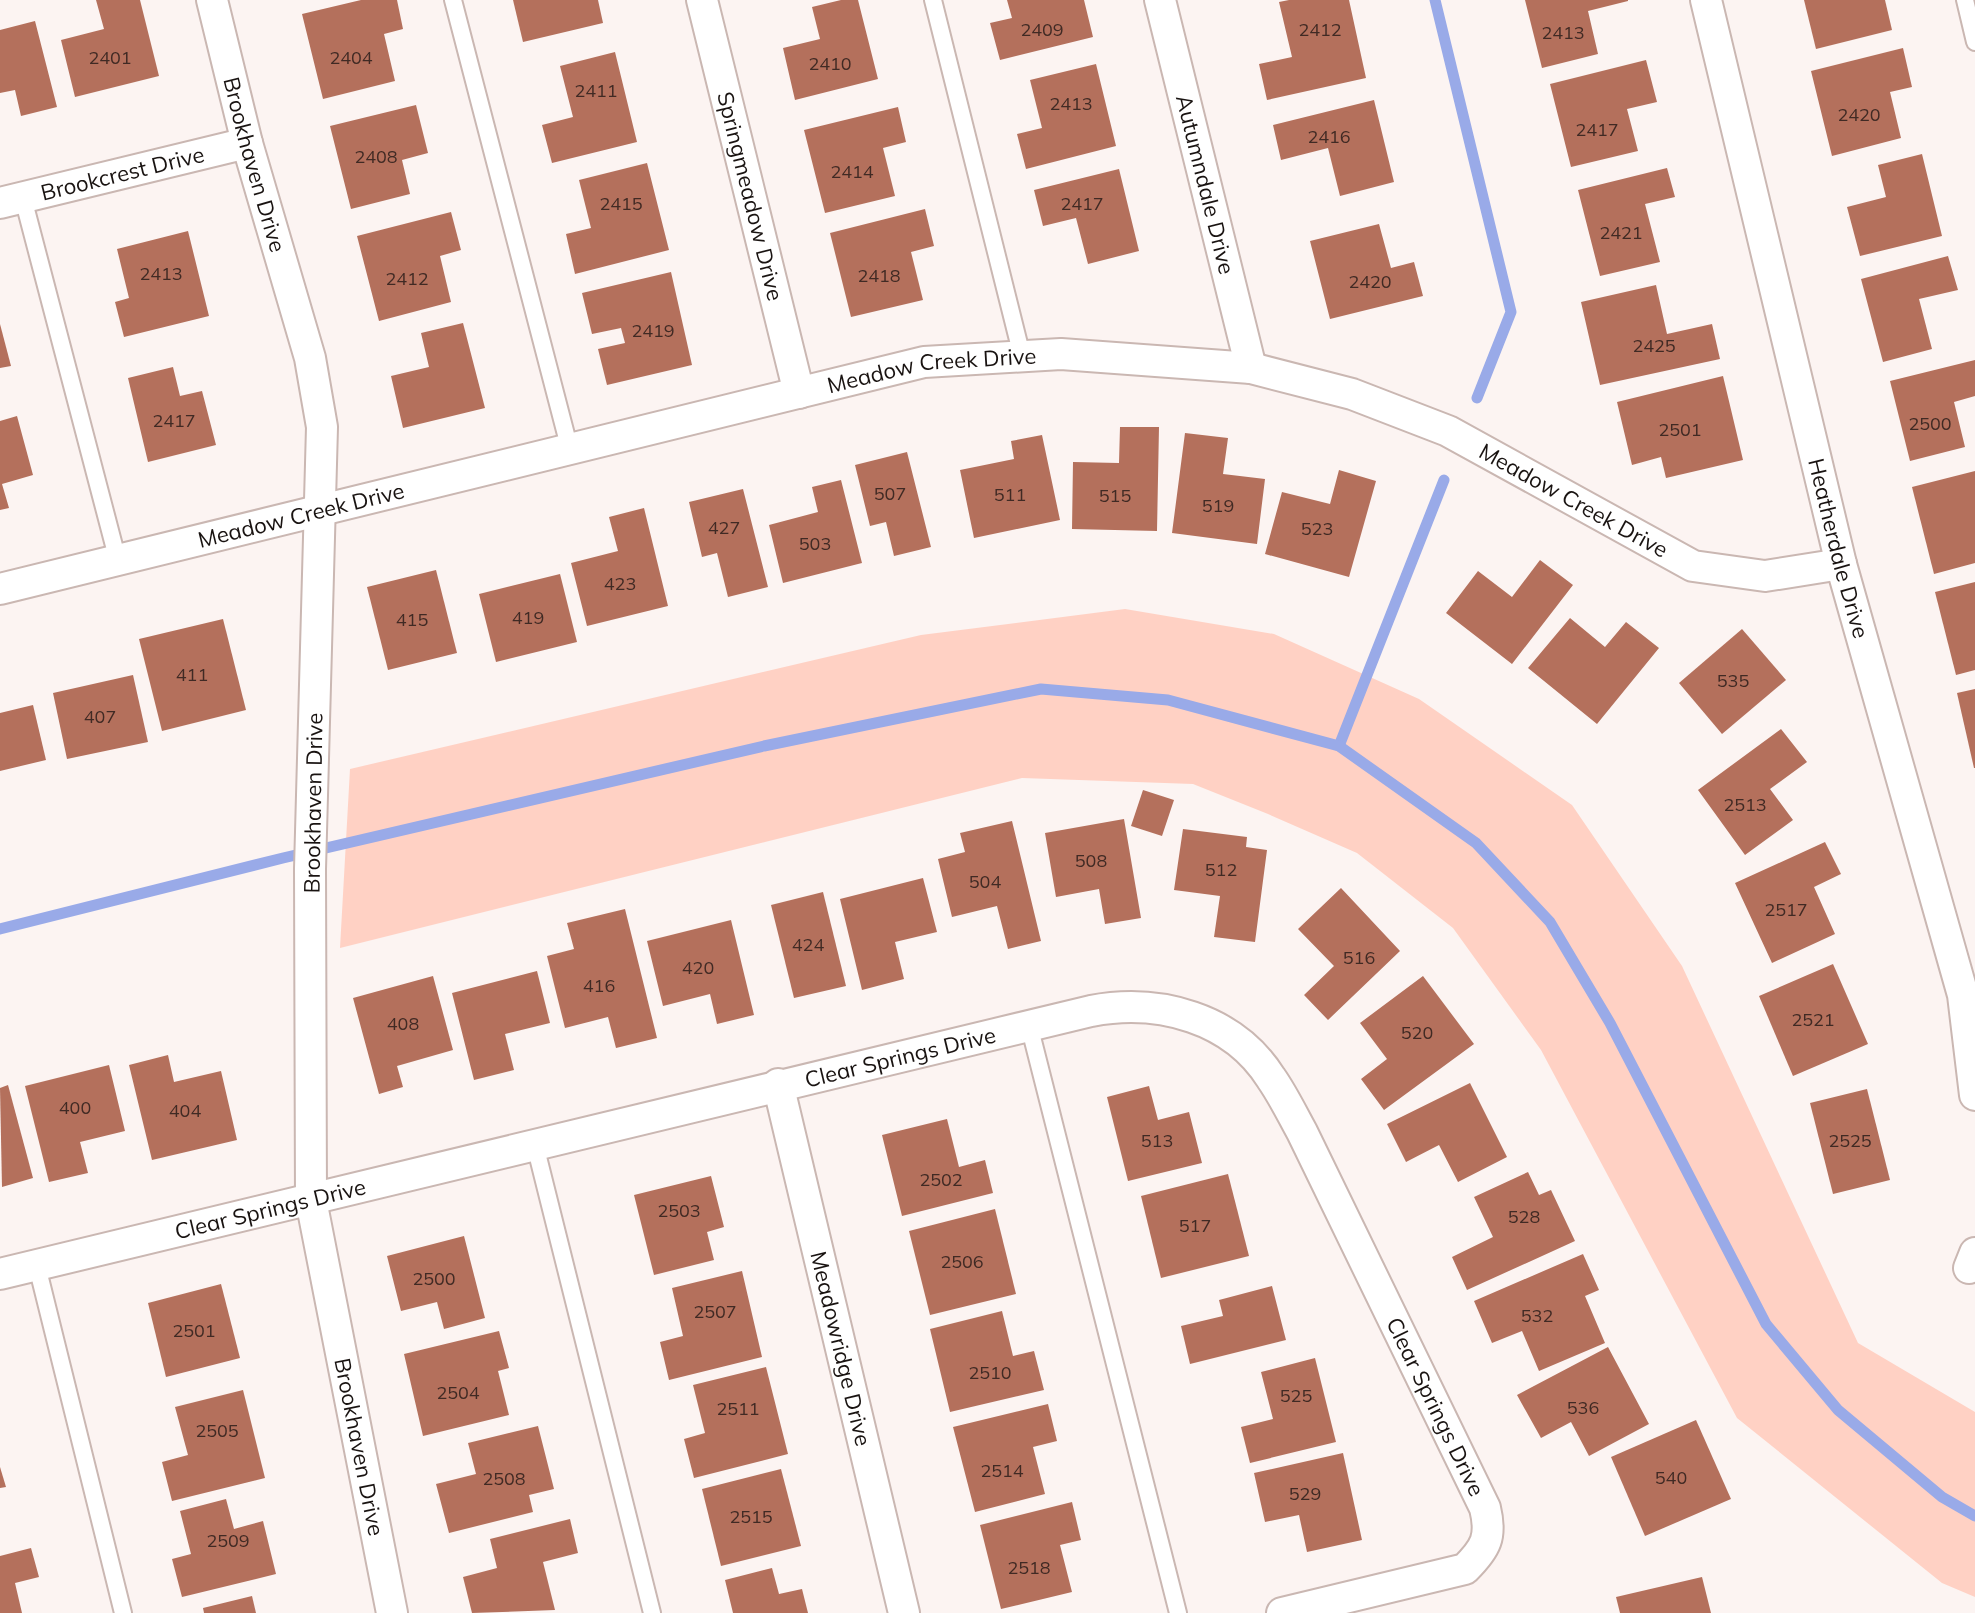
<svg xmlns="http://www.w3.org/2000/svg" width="1975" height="1613" font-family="Mulish,sans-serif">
	<rect width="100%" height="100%" fill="#fcf4f2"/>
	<!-- green -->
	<path fill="#ffd1c4" d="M1125 609 1274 634 1419 699 1572 805 1682 966 1858 1343 1975 1412V1597L1942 1583 1737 1418 1541 1050 1453 928 1357 853 1268 814 1193 784 1022 778 340 948 350 769 921 635Z"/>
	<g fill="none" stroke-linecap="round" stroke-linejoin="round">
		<!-- stream -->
		<g stroke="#99aae8" stroke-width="11">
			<path d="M1435 0 1511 312 1477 398"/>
			<path d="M1339 746 1444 480"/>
			<path d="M0 929 283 858 764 746 1041 689 1168 700 1339 746 1476 843 1550 922 1610 1023 1766 1324 1838 1410 1942 1497 1975 1516"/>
		</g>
	</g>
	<!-- building -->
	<g fill="#b4705c">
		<path d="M96 0H140L159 76 75 97 61 40 104 29Z"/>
		<path d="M361 0H397L403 29 384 34 395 81 323 99 302 14Z"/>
		<path d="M513 0H598L603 23 523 42Z"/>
		<path d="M841 0H858L878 79 795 100 783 48 820 39 812 7Z"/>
		<path d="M1007 0H1084L1093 37 1000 60 990 23 1012 18Z"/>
		<path d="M1289 0H1349L1366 78 1267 100 1259 64 1292 57 1279 2Z"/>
		<path d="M1525 0H1628V1L1588 11 1598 54 1542 68Z"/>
		<path d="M1804 0H1885L1892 30 1816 49Z"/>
		<path d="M35 21 57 107 21 116 15 90 0 93V30Z"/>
		<path d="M1903 48 1912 87 1890 92 1901 138 1832 156 1811 71Z"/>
		<path d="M615 52 637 142 552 163 542 125 573 117 560 66Z"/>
		<path d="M1646 60 1657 102 1627 109 1638 151 1571 167 1550 84Z"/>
		<path d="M1096 64 1116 146 1026 169 1017 134 1042 128 1030 80Z"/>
		<path d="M1374 100 1394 182 1340 196 1328 148 1281 160 1273 125Z"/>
		<path d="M416 105 428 153 402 160 410 194 351 209 330 126Z"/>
		<path d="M898 107 906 142 883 148 895 196 825 213 804 130Z"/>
		<path d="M1922 154 1942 236 1860 256 1847 207 1886 197 1878 165Z"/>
		<path d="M647 163 669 250 575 274 566 234 591 228 579 180Z"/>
		<path d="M1667 168 1675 197 1645 204 1660 262 1600 276 1578 190Z"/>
		<path d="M1119 169 1139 251 1088 264 1076 218 1043 226 1034 190Z"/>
		<path d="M925 209 934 246 911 252 923 300 851 317 830 233Z"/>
		<path d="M451 212 461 250 440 256 451 302 379 321 357 236Z"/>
		<path d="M1379 224 1391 268 1414 262 1423 296 1330 319 1310 241Z"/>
		<path d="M188 231 209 316 124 337 115 302 129 298 117 249Z"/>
		<path d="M1948 256 1958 290 1919 299 1932 349 1883 362 1861 279Z"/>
		<path d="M671 272 692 365 607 385 598 349 625 343 621 328 592 334 582 293Z"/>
		<path d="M1656 285 1667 334 1712 324 1720 359 1600 385 1581 302Z"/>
		<path d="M463 323 485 408 403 428 391 376 429 367 421 333Z"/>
		<path d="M0 324 11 366 0 368Z"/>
		<path d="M1975 360V396L1954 402 1965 447 1910 461 1890 381Z"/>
		<path d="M173 367 180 396 202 391 216 445 148 462 128 378Z"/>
		<path d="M1723 376 1743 460 1666 478 1661 457 1632 465 1617 402Z"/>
		<path d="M17 416 33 475 2 484 9 508 0 510V421Z"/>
		<path d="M1120 427H1159L1157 531 1072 529 1073 462 1119 463Z"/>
		<path d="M1185 433 1228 438 1223 474 1265 479 1257 544 1172 533Z"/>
		<path d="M1042 435 1060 520 974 538 960 470 1014 459 1011 441Z"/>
		<path d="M907 452 931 547 894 556 886 522 870 526 855 465Z"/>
		<path d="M1339 470 1376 481 1349 577 1265 554 1282 492 1330 504Z"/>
		<path d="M1975 471V563L1934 574 1912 487Z"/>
		<path d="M841 480 862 563 783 583 769 525 818 512 812 487Z"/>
		<path d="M743 489 768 587 728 597 717 553 702 557 689 502Z"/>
		<path d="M644 508 668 606 587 626 571 563 618 551 609 517Z"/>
		<path d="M1540 560 1573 585 1512 664 1446 613 1478 571 1512 597Z"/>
		<path d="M436 570 457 653 388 670 367 587Z"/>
		<path d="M560 574 577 642 496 662 479 594Z"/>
		<path d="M1975 582V670L1956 675 1935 592Z"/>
		<path d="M1570 618 1605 647 1626 622 1659 648 1597 724 1528 668Z"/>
		<path d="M223 619 246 710 162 731 139 639Z"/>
		<path d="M1742 629 1786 680 1722 734 1679 683Z"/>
		<path d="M133 675 148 742 67 759 53 693Z"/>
		<path d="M1975 689V768H1974L1957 693Z"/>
		<path d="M33 705 46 760 0 771V713Z"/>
		<path d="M1781 729 1807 762 1770 789 1793 820 1745 855 1698 790Z"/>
		<path d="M1143 790 1174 800 1162 836 1131 826Z"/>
		<path d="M1124 819 1141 918 1105 924 1099 889 1056 897 1045 833Z"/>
		<path d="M1012 821 1041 941 1008 949 997 906 952 917 938 859 965 852 960 833Z"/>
		<path d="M1183 829 1247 837 1246 847 1267 850 1255 942 1214 937 1220 896 1174 890Z"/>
		<path d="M1825 842 1841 874 1814 887 1835 934 1772 963 1735 883Z"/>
		<path d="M923 878 937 932 895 942 904 979 862 990 840 899Z"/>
		<path d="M1341 888 1400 951 1328 1020 1304 995 1334 966 1298 929Z"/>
		<path d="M823 892 846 986 794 998 771 905Z"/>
		<path d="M625 909 657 1038 616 1048 608 1017 565 1028 547 956 574 949 567 923Z"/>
		<path d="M731 920 754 1015 717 1024 710 994 663 1006 647 941Z"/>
		<path d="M1833 964 1868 1044 1793 1076 1759 996Z"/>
		<path d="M537 971 550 1023 505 1034 514 1070 474 1080 452 993Z"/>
		<path d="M433 976 453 1050 397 1066 403 1087 379 1094 353 998Z"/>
		<path d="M1423 976 1474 1044 1384 1110 1361 1079 1387 1059 1360 1023Z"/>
		<path d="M168 1055 174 1082 221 1071 237 1140 152 1160 129 1065Z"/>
		<path d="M109 1065 125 1131 80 1142 88 1173 49 1182 25 1086Z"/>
		<path d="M1470 1083 1507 1157 1458 1182 1439 1145 1406 1162 1387 1124Z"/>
		<path d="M8 1085 33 1178 2 1187 0 1088Z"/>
		<path d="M1149 1086 1158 1120 1189 1112 1202 1163 1128 1181 1107 1097Z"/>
		<path d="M1867 1089 1890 1180 1833 1194 1810 1103Z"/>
		<path d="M947 1119 959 1167 985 1160 993 1193 902 1216 882 1135Z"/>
		<path d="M1528 1172 1539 1195 1551 1190 1575 1241 1467 1290 1452 1257 1493 1237 1474 1197Z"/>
		<path d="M1228 1174 1249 1256 1161 1278 1141 1196Z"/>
		<path d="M711 1176 724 1227 707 1232 714 1260 654 1275 634 1195Z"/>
		<path d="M995 1209 1016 1294 930 1315 909 1231Z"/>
		<path d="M464 1236 485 1318 444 1329 437 1302 401 1311 387 1256Z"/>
		<path d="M1583 1254 1599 1290 1585 1296 1605 1343 1539 1371 1522 1331 1492 1343 1474 1301Z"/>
		<path d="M742 1271 762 1357 669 1380 660 1342 683 1336 672 1288Z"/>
		<path d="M221 1284 240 1358 166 1377 148 1303Z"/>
		<path d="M1272 1286 1286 1340 1190 1364 1181 1326 1223 1316 1219 1300Z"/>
		<path d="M1002 1311 1013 1356 1034 1351 1044 1390 950 1412 930 1329Z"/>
		<path d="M499 1331 509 1368 498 1371 509 1415 423 1436 404 1354Z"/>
		<path d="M1608 1347 1649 1424 1589 1456 1571 1422 1541 1438 1517 1395Z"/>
		<path d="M1315 1358 1336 1442 1250 1463 1241 1427 1273 1419 1261 1372Z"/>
		<path d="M766 1367 788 1454 694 1478 684 1439 705 1433 693 1385Z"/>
		<path d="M243 1390 265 1478 172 1501 162 1462 188 1455 175 1407Z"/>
		<path d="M1048 1404 1057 1441 1033 1447 1045 1494 975 1512 953 1427Z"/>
		<path d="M1696 1420 1731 1499 1645 1536 1611 1457Z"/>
		<path d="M538 1426 554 1489 529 1495 533 1512 449 1533 436 1484 476 1474 468 1443Z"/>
		<path d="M1343 1453 1362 1540 1307 1552 1299 1515 1265 1522 1254 1473Z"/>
		<path d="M0 1467 6 1487 0 1488Z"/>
		<path d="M781 1469 801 1546 721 1566 702 1489Z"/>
		<path d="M226 1499 234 1529 263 1521 276 1574 182 1597 172 1559 191 1554 180 1511Z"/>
		<path d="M1072 1502 1081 1540 1060 1545 1072 1592 1001 1609 980 1525Z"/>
		<path d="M570 1519 578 1553 543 1562 555 1610 472 1613 463 1577 497 1568 490 1539Z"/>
		<path d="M31 1548 39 1577 15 1583 22 1613H0V1556Z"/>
		<path d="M772 1568 779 1594 802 1589 808 1613H733L725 1580Z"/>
		<path d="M1702 1577 1711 1613H1620L1616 1597Z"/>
		<path d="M252 1596 256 1613H204L203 1608Z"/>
	</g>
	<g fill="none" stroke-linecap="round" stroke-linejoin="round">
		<defs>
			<g id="service">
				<path d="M453 0 570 450"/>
				<path d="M933 0 1022 356"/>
				<path d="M1965 0 1975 42"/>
				<path d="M23 198 118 561"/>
				<path d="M1029 1025 1178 1613"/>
				<path d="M535 1145 652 1613"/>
				<path d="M37 1266 123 1613"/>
			</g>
			<g id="minor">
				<path id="s1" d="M212 0 247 143 310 358 322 427 310 869 311 1200 392 1613"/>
				<path id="s2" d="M702 0 799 393"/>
				<path id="s3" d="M1160 0 1251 368"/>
				<path id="s4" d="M1706 0 1841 564 1963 995 1975 1095"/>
				<path id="s5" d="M0 203 247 143"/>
				<path id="s6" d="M0 589 924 362 1061 354 1251 368 1352 394 1448 431 1693 566 1765 576 1841 564"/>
				<path id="s7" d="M778 1084 904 1613"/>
				<path d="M1969 1268 1975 1253"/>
				<path id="s8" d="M0 1274 1091 1011C1159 998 1233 1018 1271 1078 1283 1095 1292 1114 1302 1132L1485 1508C1492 1537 1486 1548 1465 1569L1282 1613"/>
			</g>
		</defs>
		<!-- service casing -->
		<use href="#service" stroke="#cab7b2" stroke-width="20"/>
		<!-- minor casing -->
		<use href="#minor" stroke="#cab7b2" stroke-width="34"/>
		<!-- service -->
		<use href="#service" stroke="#fff" stroke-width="16"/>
		<!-- minor -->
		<use href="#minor" stroke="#fff" stroke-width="30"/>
	</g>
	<g text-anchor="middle" stroke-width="7" stroke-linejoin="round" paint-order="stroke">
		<!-- number labels -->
		<g font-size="18" fill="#402a24">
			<text x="1042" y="36">2409</text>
			<text x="1320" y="36">2412</text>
			<text x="1563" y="39">2413</text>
			<text x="110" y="64">2401</text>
			<text x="351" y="64">2404</text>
			<text x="830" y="70">2410</text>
			<text x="596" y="97">2411</text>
			<text x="1071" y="110">2413</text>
			<text x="1859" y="121">2420</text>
			<text x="1597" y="136">2417</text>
			<text x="1329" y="143">2416</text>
			<text x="376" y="163">2408</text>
			<text x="852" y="178">2414</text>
			<text x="621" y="210">2415</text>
			<text x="1082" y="210">2417</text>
			<text x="1621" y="239">2421</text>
			<text x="161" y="280">2413</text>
			<text x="879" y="282">2418</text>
			<text x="407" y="285">2412</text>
			<text x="1370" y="288">2420</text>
			<text x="653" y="337">2419</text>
			<text x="1654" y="352">2425</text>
			<text x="174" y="427">2417</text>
			<text x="1930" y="430">2500</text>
			<text x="1680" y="436">2501</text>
			<text x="890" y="500">507</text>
			<text x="1010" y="501">511</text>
			<text x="1115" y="502">515</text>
			<text x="1218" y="512">519</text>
			<text x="724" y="534">427</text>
			<text x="1317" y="535">523</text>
			<text x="815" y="550">503</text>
			<text x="620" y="590">423</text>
			<text x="528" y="624">419</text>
			<text x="412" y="626">415</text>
			<text x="192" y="681">411</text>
			<text x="1733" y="687">535</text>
			<text x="100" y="723">407</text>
			<text x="1745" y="811">2513</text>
			<text x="1091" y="867">508</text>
			<text x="1221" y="876">512</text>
			<text x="985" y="888">504</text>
			<text x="1786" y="916">2517</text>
			<text x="808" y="951">424</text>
			<text x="1359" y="964">516</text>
			<text x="698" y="974">420</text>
			<text x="599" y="992">416</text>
			<text x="1813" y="1026">2521</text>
			<text x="403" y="1030">408</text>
			<text x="1417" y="1039">520</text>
			<text x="75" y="1114">400</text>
			<text x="185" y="1117">404</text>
			<text x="1157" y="1147">513</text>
			<text x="1850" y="1147">2525</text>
			<text x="941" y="1186">2502</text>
			<text x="679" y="1217">2503</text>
			<text x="1524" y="1223">528</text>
			<text x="1195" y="1232">517</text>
			<text x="962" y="1268">2506</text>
			<text x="434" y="1285">2500</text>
			<text x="715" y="1318">2507</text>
			<text x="1537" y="1322">532</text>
			<text x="194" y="1337">2501</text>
			<text x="990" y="1379">2510</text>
			<text x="458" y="1399">2504</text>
			<text x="1296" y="1402">525</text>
			<text x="1583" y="1414">536</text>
			<text x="738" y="1415">2511</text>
			<text x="217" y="1437">2505</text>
			<text x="1002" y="1477">2514</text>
			<text x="1671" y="1484">540</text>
			<text x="504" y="1485">2508</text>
			<text x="1305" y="1500">529</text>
			<text x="751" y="1523">2515</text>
			<text x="228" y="1547">2509</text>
			<text x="1029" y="1574">2518</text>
		</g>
		<!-- street labels -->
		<g font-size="22" fill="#191311" stroke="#fff">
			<text dy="8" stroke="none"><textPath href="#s1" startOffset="170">Brookhaven Drive</textPath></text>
			<text dy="8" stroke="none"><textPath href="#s5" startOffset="126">Brookcrest Drive</textPath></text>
			<text dy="8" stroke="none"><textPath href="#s3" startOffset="190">Autumndale Drive</textPath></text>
			<text dy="8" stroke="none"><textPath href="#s2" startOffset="202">Springmeadow Drive</textPath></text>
			<text dy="8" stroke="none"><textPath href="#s6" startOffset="958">Meadow Creek Drive</textPath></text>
			<text dy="8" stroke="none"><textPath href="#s6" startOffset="1630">Meadow Creek Drive</textPath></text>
			<text dy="8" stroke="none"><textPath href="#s6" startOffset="310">Meadow Creek Drive</textPath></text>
			<text dy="8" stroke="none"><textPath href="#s4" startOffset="564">Heatherdale Drive</textPath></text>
			<text transform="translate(313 803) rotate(-89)" y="8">Brookhaven Drive</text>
			<text dy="8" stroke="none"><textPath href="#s8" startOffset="926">Clear Springs Drive</textPath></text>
			<text dy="8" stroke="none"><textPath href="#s8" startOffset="278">Clear Springs Drive</textPath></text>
			<text dy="8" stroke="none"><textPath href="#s7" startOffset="272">Meadowridge Drive</textPath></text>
			<text dy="8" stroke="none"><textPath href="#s8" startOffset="1694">Clear Springs Drive</textPath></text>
			<text dy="8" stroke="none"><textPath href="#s1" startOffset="1466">Brookhaven Drive</textPath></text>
		</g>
	</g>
</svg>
